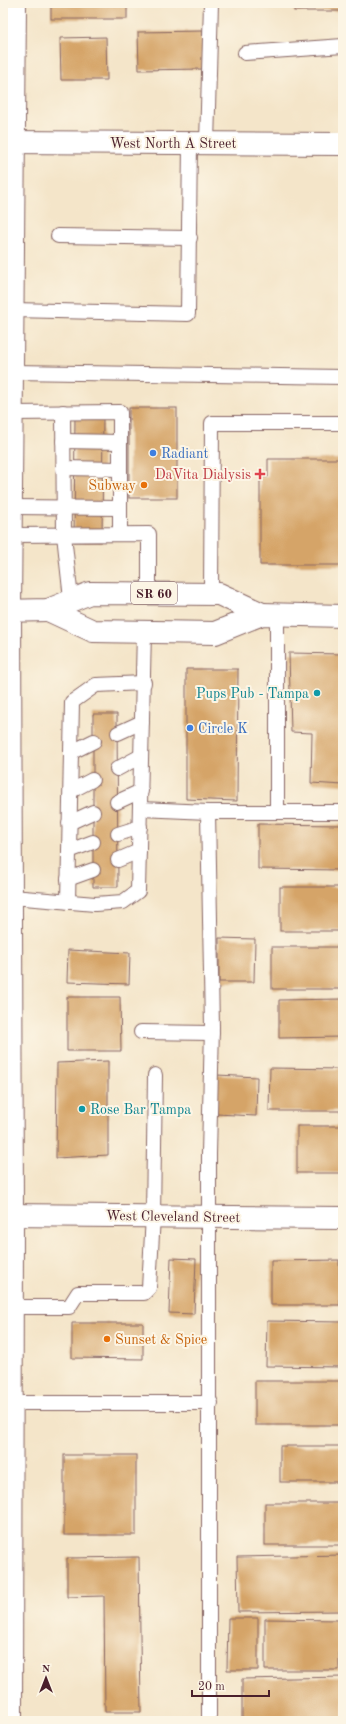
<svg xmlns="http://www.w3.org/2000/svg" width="346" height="1724" font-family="'Old Standard TT',serif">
	<rect width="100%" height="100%" fill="#fcf5e5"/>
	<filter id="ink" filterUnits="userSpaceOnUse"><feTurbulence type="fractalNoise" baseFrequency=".025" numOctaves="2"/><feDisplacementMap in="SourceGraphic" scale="8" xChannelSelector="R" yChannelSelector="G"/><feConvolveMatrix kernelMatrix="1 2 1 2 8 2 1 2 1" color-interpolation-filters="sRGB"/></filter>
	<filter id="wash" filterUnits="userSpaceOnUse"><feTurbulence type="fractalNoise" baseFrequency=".012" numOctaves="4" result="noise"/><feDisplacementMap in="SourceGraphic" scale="16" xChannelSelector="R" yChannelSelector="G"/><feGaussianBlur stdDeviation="0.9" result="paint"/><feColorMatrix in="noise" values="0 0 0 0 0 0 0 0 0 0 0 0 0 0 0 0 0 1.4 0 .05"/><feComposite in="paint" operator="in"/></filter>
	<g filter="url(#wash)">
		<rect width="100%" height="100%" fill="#f4e5c9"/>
		<g id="blocks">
			<!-- building -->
			<g fill="#d5a468">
				<rect x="51" y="3" width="76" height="16"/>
				<rect x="294" y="3" width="49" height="8"/>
				<path d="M203 31V69L139 70 138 32Z"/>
				<path d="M106 37 107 80H61L60 38Z"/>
				<rect x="129" y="408" width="48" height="90"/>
				<path d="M75 414H103L102 542H74Z"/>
				<path d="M268 459H343V565H260V477H268Z"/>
				<path d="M289 653 343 654V785L311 783 312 733 291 732Z"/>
				<path d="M186 669H238L237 801 186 799Z"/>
				<path d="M93 714H117L118 887H93Z"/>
				<path d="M258 824 343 825V870L258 869Z"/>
				<rect x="280" y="887" width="63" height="44"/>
				<path d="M219 938 255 939 254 982H219Z"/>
				<rect x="272" y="947" width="71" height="42"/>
				<path d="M68 950 130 953 129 984 67 982Z"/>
				<path d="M67 997H120L121 1051H67Z"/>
				<path d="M343 999V1037L279 1038V1000Z"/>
				<path d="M108 1061V1155L56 1158 57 1063Z"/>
				<path d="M270 1068 343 1069V1111H269Z"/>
				<path d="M217 1075 257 1077 256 1116 216 1114Z"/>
				<rect x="297" y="1126" width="45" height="47"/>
				<path d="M171 1258 196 1259 194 1314 169 1313Z"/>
				<path d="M339 1260 340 1305H271V1261Z"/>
				<path d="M267 1321 343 1322V1367L266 1366Z"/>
				<path d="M72 1323H143V1359L72 1358Z"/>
				<rect x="255" y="1381" width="88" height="44"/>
				<rect x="280" y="1446" width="63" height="36"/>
				<rect x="64" y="1455" width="72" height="80"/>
				<rect x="265" y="1503" width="78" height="42"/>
				<path d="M343 1555V1611L238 1612 237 1557Z"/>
				<path d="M139 1557 141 1712H105L104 1596 67 1597V1558Z"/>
				<path d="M228 1618H258V1670H227Z"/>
				<path d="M265 1619 339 1620V1670H265Z"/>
				<path d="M343 1677V1721H242V1679Z"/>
			</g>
		</g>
	</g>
	<g filter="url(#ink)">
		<use href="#blocks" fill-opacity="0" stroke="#866462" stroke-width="1"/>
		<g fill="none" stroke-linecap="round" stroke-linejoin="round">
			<defs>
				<g id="lane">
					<path d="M245 53 343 46"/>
					<path d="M207 143 211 3"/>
					<path d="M58 236 190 238"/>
					<path d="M13 310 188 314 190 143"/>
					<path d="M13 372 343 377"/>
					<path d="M63 412 64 535 71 599"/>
					<path d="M12 413 120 412V534"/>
					<path d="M63 441 120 442"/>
					<path d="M63 468 120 469"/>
					<path d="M12 507 120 508"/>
					<path d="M11 535 149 534V593"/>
					<path d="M211 594 212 423H343"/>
					<path d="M118 733 142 722"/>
					<path d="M72 752 94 741"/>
					<path d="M117 769 141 756"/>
					<path d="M71 791 92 780"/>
					<path d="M117 802 141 791"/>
					<path d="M141 809 208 812H343"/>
					<path d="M277 811V615"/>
					<path d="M208 812 212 1027 209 1154V1721"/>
					<path d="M69 823 93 812"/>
					<path d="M118 834 140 827"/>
					<path d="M69 851 93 842"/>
					<path d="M118 860 139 851"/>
					<path d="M68 879 93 870"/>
					<path d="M12 897 95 904 123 902 138 891 144 631"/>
					<path d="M68 902 72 702 96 685 144 683"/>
					<path d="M141 1032 212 1033"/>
					<path d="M12 1307H69L78 1293H144L149 1288 153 1216 155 1075"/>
					<path d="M12 1403H211"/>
				</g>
				<path id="street" d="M3 142 343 144"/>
				<g id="secondary">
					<path d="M3 1215 343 1218"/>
					<path d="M11 1721 12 1215 10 611 15 3"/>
				</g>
				<g id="primary">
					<path d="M48 610 93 631 215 633 262 614 343 616"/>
					<path d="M3 611 48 610 90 593 219 594 262 614"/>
				</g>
			</defs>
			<!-- lane casing -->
			<use href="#lane" stroke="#866462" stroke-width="16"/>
			<!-- street casing -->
			<use href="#street" stroke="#866462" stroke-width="24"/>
			<!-- secondary casing -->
			<use href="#secondary" stroke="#866462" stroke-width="24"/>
			<!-- primary casing -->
			<use href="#primary" stroke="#866462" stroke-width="24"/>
			<!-- lane -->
			<use href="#lane" stroke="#fff" stroke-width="14"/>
			<!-- street -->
			<use href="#street" stroke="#fff" stroke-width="22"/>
			<!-- secondary -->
			<use href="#secondary" stroke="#fff" stroke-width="22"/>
			<!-- primary -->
			<use href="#primary" stroke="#fff" stroke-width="22"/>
		</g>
	</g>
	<!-- markers -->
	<g fill="#3f7fe0" stroke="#fcf5e5" stroke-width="1.5">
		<circle cx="153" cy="453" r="4"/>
		<circle cx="190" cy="728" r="4"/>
	</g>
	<path fill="#e0444e" stroke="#fcf5e5" stroke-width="1.5" d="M258 468h4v4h4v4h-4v4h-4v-4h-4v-4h4z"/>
	<g fill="#e8710a" stroke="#fcf5e5" stroke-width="1.5">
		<circle cx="144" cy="485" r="4"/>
		<circle cx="107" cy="1339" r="4"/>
	</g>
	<g fill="#0f9aa8" stroke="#fcf5e5" stroke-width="1.5">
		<circle cx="317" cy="693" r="4"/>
		<circle cx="82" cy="1109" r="4"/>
	</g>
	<g text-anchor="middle" stroke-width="4" stroke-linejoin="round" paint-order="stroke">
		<!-- shield labels -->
		<rect fill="#fcf5e5" stroke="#7f5f63" stroke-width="1" x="131" y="582" width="46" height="22" rx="3"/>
		<g font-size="13" font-weight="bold" fill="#4a1f2b">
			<text x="154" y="598">SR 60</text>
		</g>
		<!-- street labels -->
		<g font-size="14" fill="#4a1f2b" stroke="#fcf5e5">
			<text x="173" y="148">West North A Street</text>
			<text transform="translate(173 1216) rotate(1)" y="5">West Cleveland Street</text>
		</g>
		<!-- shop labels -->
		<g font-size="14" fill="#366cbe" stroke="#fcf5e5" text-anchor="start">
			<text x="161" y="458">Radiant</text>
			<text x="198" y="733">Circle K</text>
		</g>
		<!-- health labels -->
		<g font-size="14" fill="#be3a42" stroke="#fcf5e5" text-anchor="end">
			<text x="251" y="479">DaVita Dialysis</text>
		</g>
		<!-- food labels -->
		<g font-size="14" fill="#c56008" stroke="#fcf5e5" text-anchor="end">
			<text x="136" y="490">Subway</text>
			<text x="115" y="1344" text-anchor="start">Sunset &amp; Spice</text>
		</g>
		<!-- culture labels -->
		<g font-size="14" fill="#0d838f" stroke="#fcf5e5" text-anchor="end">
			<text x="309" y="698">Pups Pub - Tampa</text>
			<text x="90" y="1114" text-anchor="start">Rose Bar Tampa</text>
		</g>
	</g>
	<!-- margin -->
	<rect width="346" height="1724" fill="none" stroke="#fcf5e5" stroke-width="16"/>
	<!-- north arrow -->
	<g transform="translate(46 1678)" stroke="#fcf5e5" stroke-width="3" paint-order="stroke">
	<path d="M0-3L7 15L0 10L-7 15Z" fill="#4a1f2b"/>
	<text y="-6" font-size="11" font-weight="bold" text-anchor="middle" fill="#4a1f2b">N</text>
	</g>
	<!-- scale -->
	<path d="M192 1690v6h77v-6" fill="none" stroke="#4a1f2b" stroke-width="2"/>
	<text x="198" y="1690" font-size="12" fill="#4a1f2b" stroke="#fcf5e5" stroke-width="3" paint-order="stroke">20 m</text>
</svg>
